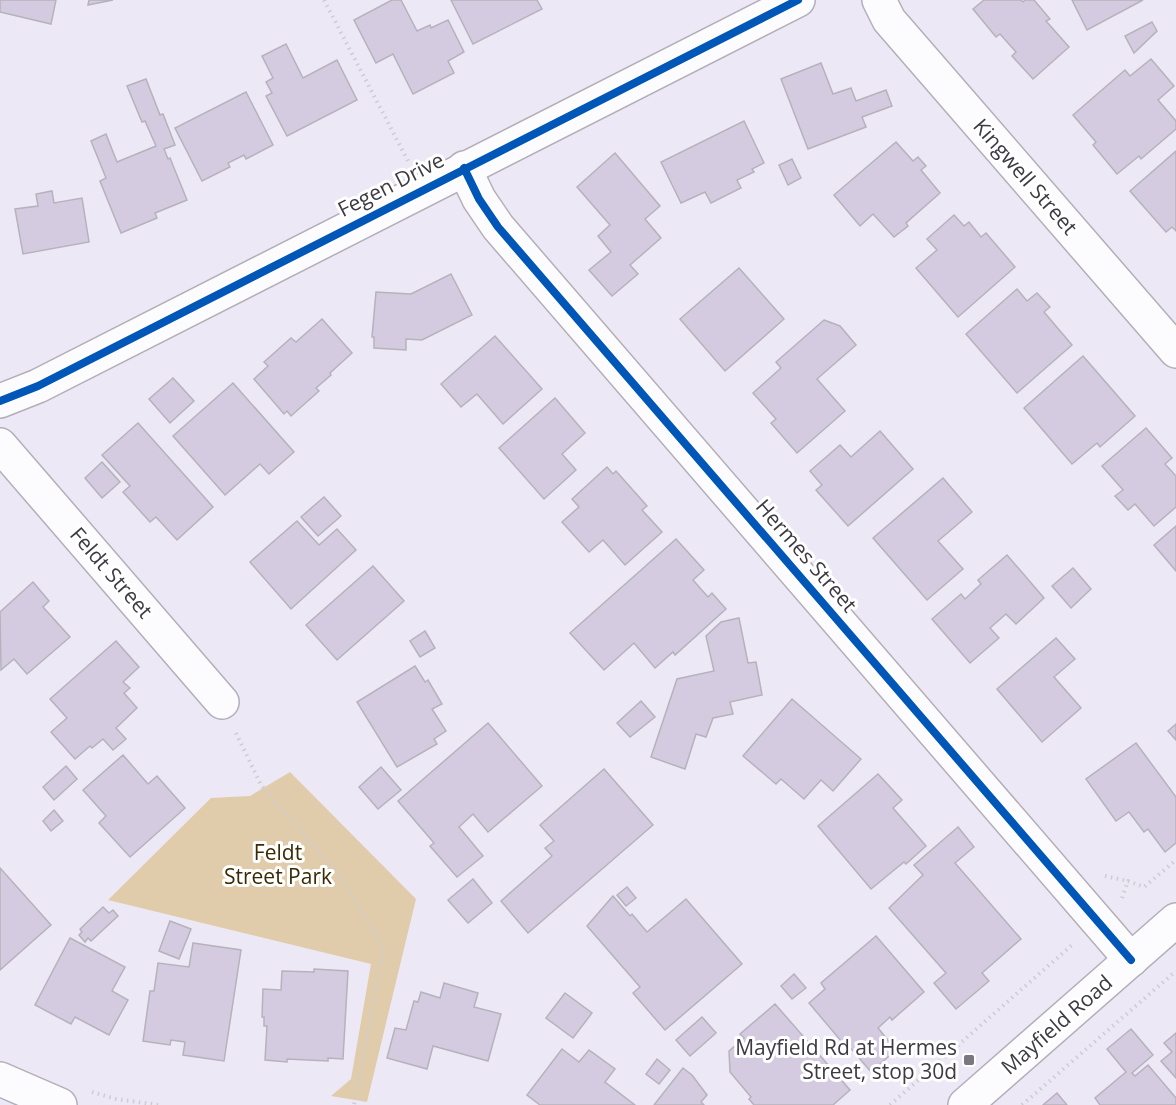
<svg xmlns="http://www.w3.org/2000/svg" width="1176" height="1105" font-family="'Open Sans',sans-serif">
	<rect width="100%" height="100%" fill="#ede8f5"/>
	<!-- green -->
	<path fill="#e0ccab" d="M290 772 416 899 367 1102 331 1096 351 1079 371 964 108 900 211 798 250 796Z"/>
	<!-- building -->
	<g fill="#d4cbe0" stroke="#b6b2bc" stroke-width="1.5">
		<path d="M0 0H56L51 24 0 12Z"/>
		<path d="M89 0H113L88 5Z"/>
		<path d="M392 0H401L417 31 430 25 431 28 448 20 464 52 448 61 454 73 413 94 393 54 376 63 354 20Z"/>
		<path d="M451 0H537L542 9 473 44Z"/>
		<path d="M984 0H1021L1023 2 1025 0H1034L1050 19 1046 21 1069 47 1033 79 1012 56 1016 52 1000 34 996 37 973 9Z"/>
		<path d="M1072 0H1143L1087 30Z"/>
		<path d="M1152 22 1157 31 1134 53 1125 36Z"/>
		<path d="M286 44 303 78 337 60 357 100 287 136 266 96 272 93 266 82 273 78 262 56Z"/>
		<path d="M1151 59 1174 86 1158 100 1176 121V129L1141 159 1139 156 1117 174 1093 145 1096 142 1073 115 1125 70 1130 76Z"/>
		<path d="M821 63 833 94 851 88 856 101 886 90 892 106 862 117 866 127 808 149 781 79Z"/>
		<path d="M146 79 160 115 163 114 175 145 164 149 168 159 170 158 187 200 155 213 157 218 121 233 100 181 106 178 91 141 106 134 117 162 156 146 145 121 142 122 127 86Z"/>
		<path d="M246 92 273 145 246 159 244 155 228 163 230 167 202 181 175 128Z"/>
		<path d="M744 121 764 163 752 169 754 172 737 180 741 188 711 203 705 192 681 203 661 162Z"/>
		<path d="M896 142 913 161 918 157 926 166 921 170 940 193 906 223 908 226 894 237 873 214 860 226 834 195Z"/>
		<path d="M1176 151V231L1172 227 1166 232 1130 191Z"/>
		<path d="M615 153 660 206 645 219 661 238 630 265 638 274 612 296 589 270 611 252 598 236 610 225 577 187Z"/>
		<path d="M792 159 801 178 788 185 779 165Z"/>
		<path d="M52 191 54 203 82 198 89 242 23 254 15 209 38 206 36 194Z"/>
		<path d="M954 215 964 226 969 222 981 237 986 233 1015 267 958 317 916 268 937 250 927 239Z"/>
		<path d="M739 268 784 319 725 371 680 319Z"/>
		<path d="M451 274 472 315 422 340 406 339V350L374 348V337H372L376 292 411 294Z"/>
		<path d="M1017 289 1027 301 1037 293 1050 307 1044 312 1072 345 1017 393 966 334Z"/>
		<path d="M322 319 352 353 330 373 331 375 316 388 319 391 291 416 287 411 284 414 254 379 268 366 264 362 291 338 296 342Z"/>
		<path d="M824 320 840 326 856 345 817 379 845 411 797 453 771 423 776 419 753 393 781 368 776 362Z"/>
		<path d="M495 336 542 389 503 424 477 394 461 407 441 384Z"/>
		<path d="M1083 356 1135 416 1100 447 1097 443 1072 464 1024 408Z"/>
		<path d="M173 378 194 401 170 423 149 399Z"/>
		<path d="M233 383 294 452 269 474 260 464 225 495 173 436Z"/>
		<path d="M555 398 585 433 562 454 576 470 544 499 499 448Z"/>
		<path d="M138 423 213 507 177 540 156 517 150 522 123 492 130 486 102 455Z"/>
		<path d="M1146 428 1172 458 1165 464 1176 476V507L1154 526 1135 504 1128 510 1115 496 1123 490 1102 466Z"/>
		<path d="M880 431 913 469 848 526 816 490 822 485 810 471 840 445 851 457Z"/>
		<path d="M102 462 120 482 102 498 85 478Z"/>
		<path d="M607 467 613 474 616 471 647 506 642 510 662 532 625 565 603 540 589 552 562 522 579 507 572 499Z"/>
		<path d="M943 478 972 512 938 541 963 569 927 600 873 538Z"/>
		<path d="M324 497 341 516 318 536 301 517Z"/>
		<path d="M297 521 319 545 337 529 356 550 291 609 250 562Z"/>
		<path d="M1176 526V571L1154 545Z"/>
		<path d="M676 539 704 570 693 580 708 597 712 593 726 609 675 655 673 652 655 668 634 643 604 670 570 633Z"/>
		<path d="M1007 555 1044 598 1016 624 1006 614 990 628 999 638 970 663 932 619 961 594 965 599 981 584 978 580Z"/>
		<path d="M373 566 404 601 337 660 306 625Z"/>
		<path d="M1073 568 1091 589 1071 608 1052 586Z"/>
		<path d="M33 582 49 601 43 607 70 637 27 674 14 659 1 670 0 612Z"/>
		<path d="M739 618 748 663 756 662 762 695 730 702 733 714 713 718 706 737 696 734 685 769 651 757 677 679 714 671 706 636 721 622Z"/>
		<path d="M425 631 435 648 420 657 410 641Z"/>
		<path d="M1056 638 1075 659 1054 677 1081 708 1042 742 997 689Z"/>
		<path d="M116 641 139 667 123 682 130 688 124 693 137 708 116 728 126 739 113 750 103 739 92 748 90 746 75 759 51 732 67 718 50 699Z"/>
		<path d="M415 666 425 682 428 680 442 704 432 709 446 731 434 739 437 744 397 767 357 702Z"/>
		<path d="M792 699 861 759 833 791 821 780 804 799 781 779 776 784 743 756Z"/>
		<path d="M641 701 655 717 630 737 617 723Z"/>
		<path d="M488 723 542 786 488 832 473 814 459 827 483 856 457 877 430 846 434 843 398 801Z"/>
		<path d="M1176 724V740L1168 731Z"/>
		<path d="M1136 743 1176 797V843L1165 852 1148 829 1144 832 1129 812 1116 821 1086 779Z"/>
		<path d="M123 755 148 784 157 776 185 808 130 857 99 823 106 816 83 790Z"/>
		<path d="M66 766 77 779 54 800 43 787Z"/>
		<path d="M381 767 401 790 378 809 359 787Z"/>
		<path d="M604 769 653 825 528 933 501 901 552 856 545 848 554 841 540 825Z"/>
		<path d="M878 774 902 800 893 808 926 846 906 864 904 862 871 889 818 826Z"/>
		<path d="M54 810 63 821 51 831 43 821Z"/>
		<path d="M958 827 974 847 955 863 1021 939 982 973 989 981 956 1009 934 983 946 973 889 908 923 875 914 865Z"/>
		<path d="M0 868 51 925 0 970Z"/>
		<path d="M473 879 492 903 468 923 448 900Z"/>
		<path d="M627 887 636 898 626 906 617 895Z"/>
		<path d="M613 896 630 916 632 914 647 932 686 899 742 964 665 1030 633 993 640 987 587 926Z"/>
		<path d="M103 907 109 913 113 910 118 916 91 941 88 938 85 942 79 935 82 932 80 929Z"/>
		<path d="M170 921 191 929 179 959 159 951Z"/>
		<path d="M876 936 924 992 892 1020 890 1017 878 1028 896 1050 871 1072 849 1046 847 1048 809 1003 825 989 821 983Z"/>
		<path d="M70 938 125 967 112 991 128 1000 109 1035 75 1017 71 1024 35 1005Z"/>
		<path d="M193 943 241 950 224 1061 183 1055 185 1042 171 1040 170 1045 143 1041 150 991H154L158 963 189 967Z"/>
		<path d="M314 969 348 971 343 1059 328 1058V1061L287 1059V1062L265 1060 267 1026H264V1017H262L263 989 281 990 282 971 314 972Z"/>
		<path d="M794 974 806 988 792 999 781 986Z"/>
		<path d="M444 983 478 993 474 1007 501 1014 488 1061 433 1046 427 1069 387 1058 395 1028 406 1030 414 1001 418 1002 421 992 440 998Z"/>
		<path d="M565 993 592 1013 573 1038 546 1018Z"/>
		<path d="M775 1004 850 1090 833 1105H754L749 1099 751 1097 730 1072 729 1051 744 1038 740 1034Z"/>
		<path d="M702 1017 716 1033 690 1056 676 1040Z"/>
		<path d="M1131 1029 1153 1055 1132 1073 1135 1076 1148 1065 1176 1098V1105H1100L1095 1098 1126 1072 1107 1049Z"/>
		<path d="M1176 1033V1078L1161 1061 1172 1052 1164 1043Z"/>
		<path d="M562 1049 579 1062 589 1050 615 1069 605 1082 635 1105H540L527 1095Z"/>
		<path d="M657 1059 670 1070 659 1084 646 1074Z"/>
		<path d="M683 1068 692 1075 707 1095 701 1102 704 1105H654Z"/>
		<path d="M1057 1093 1067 1105H1043Z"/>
	</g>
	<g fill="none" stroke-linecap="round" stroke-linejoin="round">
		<defs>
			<g id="minor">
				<path d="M879 0 889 20 1176 351"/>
				<path d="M464 168 479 199 498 227 1131 960"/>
				<path d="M0 401 38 386 798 0"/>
				<path d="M0 445 222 702"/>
				<path d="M0 1079 60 1105"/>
			</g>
			<path id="tertiary" d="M965 1105 1176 920"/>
		</defs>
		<!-- minor casing -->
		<use href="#minor" stroke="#b3afb8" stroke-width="36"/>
		<!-- tertiary casing -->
		<use href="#tertiary" stroke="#b3afb8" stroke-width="36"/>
		<!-- path -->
		<g stroke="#ceccd1" stroke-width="4" stroke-dasharray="1.5 4.5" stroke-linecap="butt">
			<path d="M324 0 408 161"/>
			<path d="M236 733 261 785 339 874 384 948 354 1105"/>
			<path d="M1105 876 1128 881"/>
			<path d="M1122 898 1128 881 1144 887 1176 860"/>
			<path d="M92 1092 116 1099 159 1105"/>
			<path d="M890 1105 1072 945"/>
			<path d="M1022 1105 1176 971"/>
		</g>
		<!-- minor -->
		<use href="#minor" stroke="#fcfcfe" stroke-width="33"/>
		<!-- tertiary -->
		<use href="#tertiary" stroke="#fcfcfe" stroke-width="33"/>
		<defs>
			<g id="cycleway">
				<path d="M464 168 479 199 498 227 1131 960"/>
				<path d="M0 401 38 386 798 0"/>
			</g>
		</defs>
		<!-- cycleway casing -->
		<use href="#cycleway" stroke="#fff" stroke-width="11"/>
		<!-- cycleway -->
		<use href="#cycleway" stroke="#0057b8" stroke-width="8"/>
	</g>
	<!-- markers -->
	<rect fill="#7b7781" stroke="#fff" stroke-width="2" x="963" y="1054" width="12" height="12" rx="3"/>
	<g text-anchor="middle" stroke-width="6" stroke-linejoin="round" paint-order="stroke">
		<!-- street labels -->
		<g font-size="21" fill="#3e3a43" stroke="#fff">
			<text transform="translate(1025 177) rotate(49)" y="7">Kingwell Street</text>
			<text transform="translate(391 185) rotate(-27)" y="7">Fegen Drive</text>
			<text transform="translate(806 556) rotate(49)" y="7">Hermes Street</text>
			<text transform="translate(111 573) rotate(49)" y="7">Feldt Street</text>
			<text transform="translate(1057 1025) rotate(-41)" y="7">Mayfield Road</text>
		</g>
		<!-- park labels -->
		<g font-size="21" fill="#3a2b04" stroke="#fff">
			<text x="278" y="860">Feldt<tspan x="278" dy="24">Street Park</tspan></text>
		</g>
		<!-- poi labels -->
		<g font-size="21" fill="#3e3a43" stroke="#fff" text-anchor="end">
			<text x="957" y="1055">Mayfield Rd at Hermes<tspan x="957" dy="24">Street, stop 30d</tspan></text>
		</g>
	</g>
</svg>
